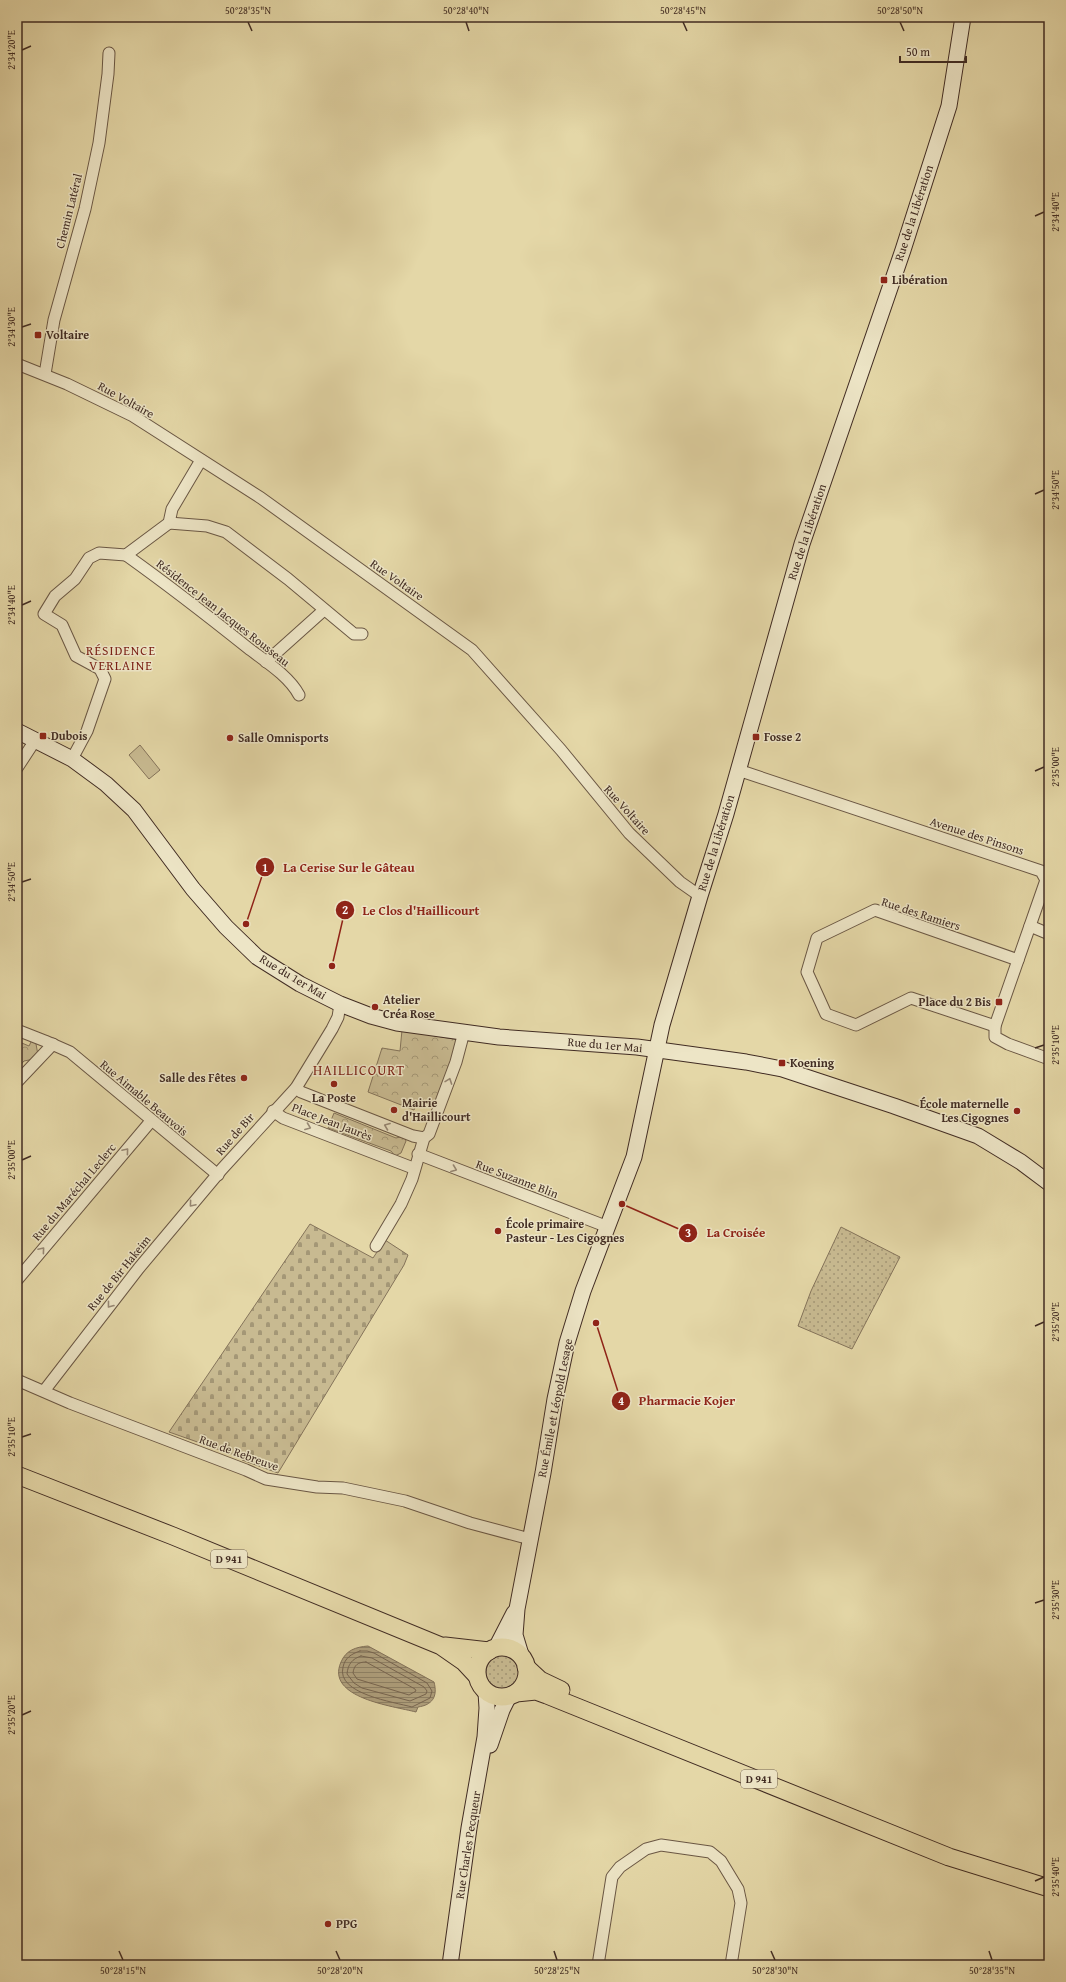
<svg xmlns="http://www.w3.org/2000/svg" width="1066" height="1982" font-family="'Gentium Book Plus',serif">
	<defs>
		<pattern id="grass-dots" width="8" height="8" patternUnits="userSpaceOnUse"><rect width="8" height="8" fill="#c8ba91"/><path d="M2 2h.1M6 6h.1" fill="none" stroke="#a49776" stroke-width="1.8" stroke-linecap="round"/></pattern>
		<pattern id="cemetery-stones" width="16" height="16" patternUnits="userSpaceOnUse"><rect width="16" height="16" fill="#c8ba91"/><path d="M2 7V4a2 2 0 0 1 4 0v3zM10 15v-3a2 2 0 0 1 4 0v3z" fill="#a49776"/></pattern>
		<pattern id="park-crowns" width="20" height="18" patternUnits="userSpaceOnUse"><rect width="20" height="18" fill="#c8ba91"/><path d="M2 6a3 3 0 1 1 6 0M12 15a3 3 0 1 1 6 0" fill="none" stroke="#a49776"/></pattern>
		<pattern id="water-rules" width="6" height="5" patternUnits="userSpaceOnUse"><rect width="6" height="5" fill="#ad9d7a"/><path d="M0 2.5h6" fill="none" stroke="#8e8064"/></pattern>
	</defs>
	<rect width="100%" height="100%" fill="#e4d7a7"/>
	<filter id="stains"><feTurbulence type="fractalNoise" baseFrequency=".005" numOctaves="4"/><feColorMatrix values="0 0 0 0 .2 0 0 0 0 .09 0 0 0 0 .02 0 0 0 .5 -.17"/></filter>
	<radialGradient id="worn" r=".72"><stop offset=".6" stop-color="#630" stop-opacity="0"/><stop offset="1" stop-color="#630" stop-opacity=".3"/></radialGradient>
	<!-- grass -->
	<g fill="url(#grass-dots)" stroke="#84735a">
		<path d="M841 1227 900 1257 852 1349 798 1326 811 1291Z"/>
		<circle cx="503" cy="1672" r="17"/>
	</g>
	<!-- cemetery -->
	<path fill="url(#cemetery-stones)" stroke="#84735a" d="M310 1224 373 1258 385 1240 408 1255 404 1265 278 1473 242 1460 243 1458 169 1432Z"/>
	<!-- park -->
	<g fill="url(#park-crowns)" stroke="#84735a">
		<path d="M402 1030 459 1040 435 1104 423 1100 420 1104 417 1102 414 1110 368 1092 382 1048 400 1051Z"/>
		<path d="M32 1040 36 1044 38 1055 34 1059 24 1061 17 1069V1041L29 1046Z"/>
		<path d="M334 1113 396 1138 404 1136 406 1141 401 1153 395 1156 391 1151 328 1128Z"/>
	</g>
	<!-- garden -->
	<path fill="#c8ba91" stroke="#84735a" d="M140 745 160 770 149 779 129 755Z"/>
	<!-- water -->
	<path fill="url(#water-rules)" stroke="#827057" d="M368 1646 434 1682C438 1697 432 1705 418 1707L416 1712C393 1706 325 1698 341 1662 346 1650 356 1647 368 1646Z"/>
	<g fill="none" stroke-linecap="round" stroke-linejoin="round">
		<!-- shore -->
		<g stroke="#77644e" stroke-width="1">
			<path d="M360 1651H367L374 1653 427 1683 432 1691 430 1698 412 1707C394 1702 336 1694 343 1667 345 1658 351 1654 360 1651Z"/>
			<path d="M361 1656 372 1658 424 1687 427 1691 426 1694 410 1701 362 1688 354 1683 347 1674C348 1664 352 1659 361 1656Z"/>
			<path d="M366 1662 415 1689 416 1691 409 1695 357 1679 353 1673C354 1665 358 1662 366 1662Z"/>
		</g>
		<defs>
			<g id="street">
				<path d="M17 364 67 384 133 416 261 498 472 650 561 750 629 833 680 882 700 896"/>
				<path d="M45 374 54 320 85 209 99 143 108 74 109 53"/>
				<path d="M169 523 207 526 226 532 288 579 354 634H362"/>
				<path d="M126 555C168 585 208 616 248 648 265 661 289 676 299 695"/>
				<path d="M266 662 324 610"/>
				<path d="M72 759 87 731 105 679 100 669 76 656 62 625 44 614 55 596 75 579 89 558 99 553 126 555 169 523 172 509 201 460"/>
				<path d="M17 768 36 739"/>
				<path d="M738 770 1041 871 1046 880 995 1026V1037L1008 1044 1049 1059"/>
				<path d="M1030 926 1049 934"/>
				<path d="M995 1026 911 998 856 1025 826 1014 807 972 817 938 875 910 1018 960"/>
				<path d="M17 1030 45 1041 70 1052 218 1175"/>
				<path d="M17 1082 53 1044"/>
				<path d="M296 1088 301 1092 413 1136 424 1138"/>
				<path d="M273 1111 283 1118 413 1168"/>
				<path d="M418 1154 608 1227"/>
				<path d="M376 1246 401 1204 412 1179 424 1138 429 1134 456 1062 464 1032"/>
				<path d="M17 1280 151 1121"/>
				<path d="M17 1380 70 1403 246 1470 266 1479 317 1487 343 1488 405 1501 470 1523 530 1539"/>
				<path d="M44 1391 139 1268 222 1169 296 1088 332 1029 338 1017 340 1004"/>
				<path d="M598 1965 612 1877 620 1867 646 1849 661 1845 710 1852 721 1861 738 1889 741 1903 731 1965"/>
			</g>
			<g id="secondary">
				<path d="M17 731 72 759 106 784 134 810 193 889 226 927 257 957 300 984 340 1004 371 1016 397 1023 499 1037 637 1047 746 1062 782 1069 894 1106 978 1136 1021 1162 1049 1183"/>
				<path d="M496 1648 514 1613"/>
				<path d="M522 1658 515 1635 517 1609 543 1473 555 1399 567 1343 583 1291 634 1157 662 1025 700 896 726 814 802 544 903 250 949 106 963 17"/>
				<path d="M490 1745 502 1710 509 1696"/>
				<path d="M450 1965 469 1828 485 1737 487 1708 486 1692"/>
			</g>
			<g id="primary">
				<path d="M17 1475 173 1536 441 1646 464 1662 477 1676"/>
				<path d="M445 1646 489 1651"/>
				<circle cx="502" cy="1672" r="25"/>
				<path d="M526 1667 540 1680 561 1690"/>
				<path d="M516 1693 536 1691 547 1695 949 1857 1049 1888"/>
			</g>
		</defs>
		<!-- street casing -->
		<use href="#street" stroke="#6a5744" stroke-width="13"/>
		<!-- secondary casing -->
		<use href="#secondary" stroke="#412c23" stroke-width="17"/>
		<!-- primary casing -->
		<use href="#primary" stroke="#412c23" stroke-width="19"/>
		<!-- street -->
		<use href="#street" stroke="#ede5c6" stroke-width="11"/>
		<!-- secondary -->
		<use href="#secondary" stroke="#ede5c6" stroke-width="15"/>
		<!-- primary -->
		<use href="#primary" stroke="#e4d7a7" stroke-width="17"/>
	</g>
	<!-- one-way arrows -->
	<defs><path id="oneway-chevron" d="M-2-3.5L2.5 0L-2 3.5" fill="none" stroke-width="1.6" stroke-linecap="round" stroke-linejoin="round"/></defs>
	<g stroke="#978874">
		<use href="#oneway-chevron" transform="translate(449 1081) rotate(-70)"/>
		<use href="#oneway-chevron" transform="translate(387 1126) rotate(-159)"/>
		<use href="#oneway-chevron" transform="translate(308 1127) rotate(21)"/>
		<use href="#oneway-chevron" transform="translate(126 1151) rotate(-50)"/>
		<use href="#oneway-chevron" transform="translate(454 1169) rotate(21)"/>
		<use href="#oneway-chevron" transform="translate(192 1204) rotate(130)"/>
		<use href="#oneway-chevron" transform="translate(42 1250) rotate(-50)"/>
		<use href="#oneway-chevron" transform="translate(110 1305) rotate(128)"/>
	</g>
	<!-- ticks -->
	<path fill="none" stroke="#412c23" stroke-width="1.5" d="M248 22 252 31M466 22 469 31M683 22 687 31M900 22 904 31M22 50 31 46M1035 216 1044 212M22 327 31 324M1035 494 1044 490M22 605 31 601M1035 771 1044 767M22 882 31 879M1035 1048 1044 1045M22 1160 31 1156M1035 1326 1044 1322M22 1437 31 1434M1035 1603 1044 1600M22 1715 31 1711M1035 1881 1044 1877M119 1951 123 1960M336 1951 340 1960M554 1951 557 1960M771 1951 775 1960M989 1951 992 1960"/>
	<!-- markers -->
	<g fill="#8f2418" stroke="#ede5c6" stroke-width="1.5">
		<rect x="880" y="276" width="8" height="8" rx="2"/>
		<rect x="34" y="331" width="8" height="8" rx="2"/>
		<rect x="39" y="732" width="8" height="8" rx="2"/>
		<rect x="752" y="733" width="8" height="8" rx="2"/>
		<circle cx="230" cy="738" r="4"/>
		<rect x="995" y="998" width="8" height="8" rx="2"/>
		<circle cx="375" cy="1007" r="4"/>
		<rect x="778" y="1059" width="8" height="8" rx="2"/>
		<circle cx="244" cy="1078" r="4"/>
		<circle cx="334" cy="1084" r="4"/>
		<circle cx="394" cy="1110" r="4"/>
		<circle cx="1017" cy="1111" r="4"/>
		<circle cx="498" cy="1231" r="4"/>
		<circle cx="328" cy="1924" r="4"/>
	</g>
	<g text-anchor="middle" stroke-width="3" stroke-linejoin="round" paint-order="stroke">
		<!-- shield labels -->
		<g fill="#ede5c6" stroke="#756454" stroke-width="1">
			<rect x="211" y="1550" width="36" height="18" rx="3"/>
			<rect x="741" y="1770" width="36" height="18" rx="3"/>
		</g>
		<g font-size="11" font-weight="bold" fill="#412c23">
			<text x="229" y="1563">D 941</text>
			<text x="759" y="1783">D 941</text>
		</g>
		<!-- street labels -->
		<g font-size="12" fill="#412c23" stroke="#ede5c6">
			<text transform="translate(69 211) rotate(-76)" y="4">Chemin Latéral</text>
			<text transform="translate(914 213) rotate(-72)" y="4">Rue de la Libération</text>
			<text transform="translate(126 400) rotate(29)" y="4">Rue Voltaire</text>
			<text transform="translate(807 532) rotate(-72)" y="4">Rue de la Libération</text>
			<text transform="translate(397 580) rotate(35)" y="4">Rue Voltaire</text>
			<text transform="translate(223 613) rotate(38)" y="4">Résidence Jean Jacques Rousseau</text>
			<text transform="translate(627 810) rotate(48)" y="4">Rue Voltaire</text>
			<text transform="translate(977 836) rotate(18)" y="4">Avenue des Pinsons</text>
			<text transform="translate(716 843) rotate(-73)" y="4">Rue de la Libération</text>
			<text transform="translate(921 914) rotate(18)" y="4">Rue des Ramiers</text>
			<text transform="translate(293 977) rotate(31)" y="4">Rue du 1er Mai</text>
			<text transform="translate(605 1045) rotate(5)" y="4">Rue du 1er Mai</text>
			<text transform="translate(144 1098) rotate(40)" y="4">Rue Aimable Beauvois</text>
			<text transform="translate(332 1122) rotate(21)" y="4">Place Jean Jaurès</text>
			<text transform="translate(235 1134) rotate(-49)" y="4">Rue de Bir</text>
			<text transform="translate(517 1179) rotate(21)" y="4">Rue Suzanne Blin</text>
			<text transform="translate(74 1192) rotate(-50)" y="4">Rue du Maréchal Leclerc</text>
			<text transform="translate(119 1273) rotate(-51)" y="4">Rue de Bir Hakeim</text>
			<text transform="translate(555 1408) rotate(-79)" y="4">Rue Émile et Léopold Lesage</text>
			<text transform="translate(239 1453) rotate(20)" y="4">Rue de Rebreuve</text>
			<text transform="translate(468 1845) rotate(-81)" y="4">Rue Charles Pecqueur</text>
		</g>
		<!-- poi labels -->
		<g font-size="12" font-weight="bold" fill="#412c23" stroke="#ede5c6" text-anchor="start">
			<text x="892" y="284">Libération</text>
			<text x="46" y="339">Voltaire</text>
			<text x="51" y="740">Dubois</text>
			<text x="764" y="741">Fosse 2</text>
			<text x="238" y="742">Salle Omnisports</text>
			<text x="383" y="1004">Atelier<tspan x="383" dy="14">Créa Rose</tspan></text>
			<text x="991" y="1006" text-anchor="end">Place du 2 Bis</text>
			<text x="790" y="1067">Koening</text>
			<text x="236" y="1082" text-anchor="end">Salle des Fêtes</text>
			<text x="334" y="1102" text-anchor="middle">La Poste</text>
			<text x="402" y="1107">Mairie<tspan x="402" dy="14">d'Haillicourt</tspan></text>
			<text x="1009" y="1108" text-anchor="end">École maternelle<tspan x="1009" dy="14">Les Cigognes</tspan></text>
			<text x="506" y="1228">École primaire<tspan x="506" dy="14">Pasteur - Les Cigognes</tspan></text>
			<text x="336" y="1928">PPG</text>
		</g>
		<!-- neighbourhood labels -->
		<g font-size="13" letter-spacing="1" fill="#7a1f14" stroke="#ede5c6">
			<text x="121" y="655">RÉSIDENCE<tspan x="121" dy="15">VERLAINE</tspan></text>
		</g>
		<!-- quarter labels -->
		<g font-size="14" letter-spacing="1" fill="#7a1f14" stroke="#ede5c6">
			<text x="359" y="1075">HAILLICOURT</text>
		</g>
	</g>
	<!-- callouts -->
	<path fill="none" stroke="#8f2418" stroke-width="1.5" d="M246 924L265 867M332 966L345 910M622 1204L688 1233M596 1323L621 1401"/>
	<g fill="#8f2418" stroke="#ede5c6" stroke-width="1.5">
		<circle cx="246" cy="924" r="4"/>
		<circle cx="332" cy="966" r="4"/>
		<circle cx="622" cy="1204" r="4"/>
		<circle cx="596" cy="1323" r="4"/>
		<circle cx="265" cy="867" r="10"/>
		<circle cx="345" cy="910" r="10"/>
		<circle cx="688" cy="1233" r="10"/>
		<circle cx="621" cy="1401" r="10"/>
	</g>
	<g font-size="12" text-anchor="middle" font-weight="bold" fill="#fff">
		<text x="265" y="872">1</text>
		<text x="345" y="914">2</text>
		<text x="688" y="1237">3</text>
		<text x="621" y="1405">4</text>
	</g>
	<g font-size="13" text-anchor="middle" font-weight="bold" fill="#8f2418" stroke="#ede5c6" stroke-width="3" stroke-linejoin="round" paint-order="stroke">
		<text x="349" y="872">La Cerise Sur le Gâteau</text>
		<text x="421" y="915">Le Clos d'Haillicourt</text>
		<text x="736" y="1237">La Croisée</text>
		<text x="687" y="1405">Pharmacie Kojer</text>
	</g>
	<!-- margin -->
	<rect width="1066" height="1982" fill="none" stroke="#e4d7a7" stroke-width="44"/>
	<!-- scale -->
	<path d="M900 56v6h66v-6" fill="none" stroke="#412c23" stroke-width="2"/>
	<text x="906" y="56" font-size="12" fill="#412c23" stroke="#ede5c6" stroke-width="3" paint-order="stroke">50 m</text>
	<rect x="22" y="22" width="1022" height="1938" fill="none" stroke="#412c23" stroke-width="1.5"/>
	<g font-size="10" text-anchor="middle" fill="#412c23">
		<text x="248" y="14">50°28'35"N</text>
		<text x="466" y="14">50°28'40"N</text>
		<text x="683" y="14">50°28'45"N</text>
		<text x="900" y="14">50°28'50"N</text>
		<text transform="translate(11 50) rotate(-90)" y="4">2°34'20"E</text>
		<text transform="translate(1055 212) rotate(-90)" y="4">2°34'40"E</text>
		<text transform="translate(11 327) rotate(-90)" y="4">2°34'30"E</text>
		<text transform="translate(1055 490) rotate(-90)" y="4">2°34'50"E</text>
		<text transform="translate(11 605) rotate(-90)" y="4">2°34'40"E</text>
		<text transform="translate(1055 767) rotate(-90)" y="4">2°35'00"E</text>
		<text transform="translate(11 882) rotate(-90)" y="4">2°34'50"E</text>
		<text transform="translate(1055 1045) rotate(-90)" y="4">2°35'10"E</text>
		<text transform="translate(11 1160) rotate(-90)" y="4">2°35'00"E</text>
		<text transform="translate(1055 1322) rotate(-90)" y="4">2°35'20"E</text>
		<text transform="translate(11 1437) rotate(-90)" y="4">2°35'10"E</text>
		<text transform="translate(1055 1600) rotate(-90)" y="4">2°35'30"E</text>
		<text transform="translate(11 1715) rotate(-90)" y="4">2°35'20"E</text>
		<text transform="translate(1055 1877) rotate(-90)" y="4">2°35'40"E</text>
		<text x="123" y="1974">50°28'15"N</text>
		<text x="340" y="1974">50°28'20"N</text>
		<text x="557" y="1974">50°28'25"N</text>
		<text x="775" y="1974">50°28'30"N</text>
		<text x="992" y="1974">50°28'35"N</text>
	</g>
	<rect width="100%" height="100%" filter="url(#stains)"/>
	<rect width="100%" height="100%" fill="url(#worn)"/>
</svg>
